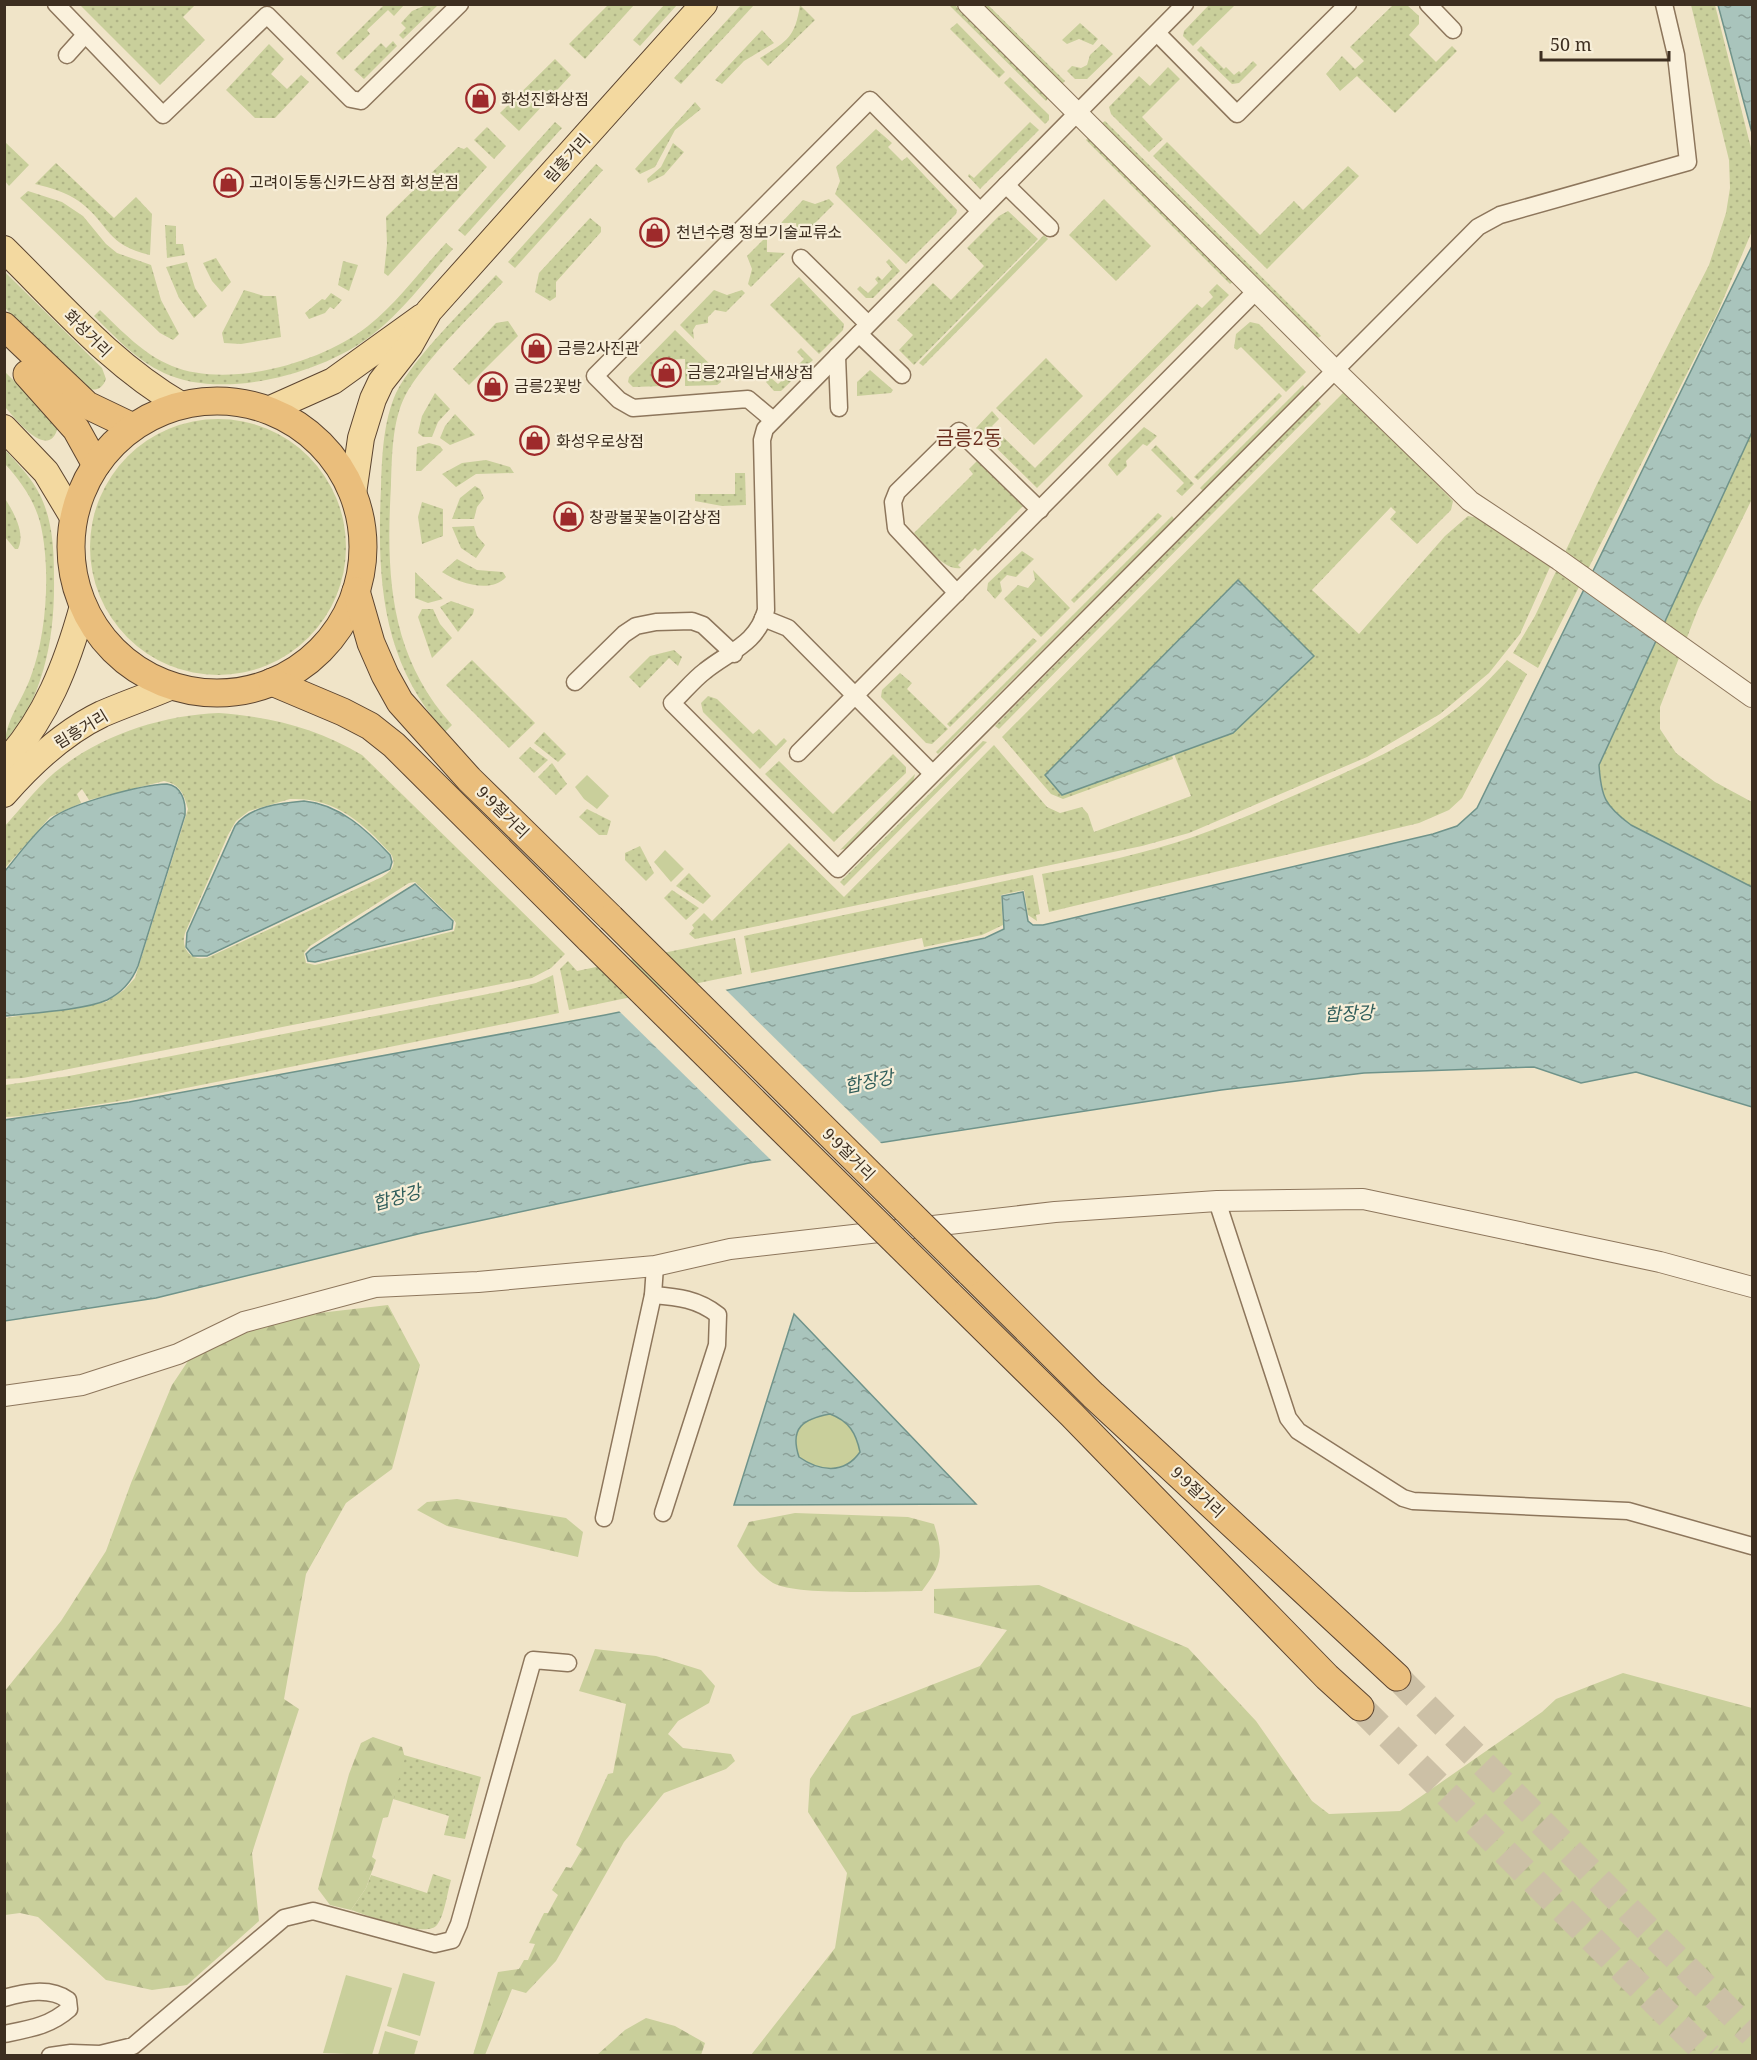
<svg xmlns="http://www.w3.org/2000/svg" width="1757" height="2060" font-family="'Noto Serif','Noto Sans KR',serif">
	<defs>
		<pattern id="grass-dots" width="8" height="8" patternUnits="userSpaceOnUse" patternTransform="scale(1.5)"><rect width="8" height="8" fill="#c9cf9b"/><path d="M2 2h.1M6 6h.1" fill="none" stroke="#aeb285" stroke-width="1.8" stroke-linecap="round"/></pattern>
		<pattern id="forest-firs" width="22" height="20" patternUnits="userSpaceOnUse" patternTransform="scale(1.5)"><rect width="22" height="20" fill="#c9cf9b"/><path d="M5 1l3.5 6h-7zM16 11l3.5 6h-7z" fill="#aeb285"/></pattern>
		<pattern id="water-ripples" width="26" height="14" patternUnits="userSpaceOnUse" patternTransform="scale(1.5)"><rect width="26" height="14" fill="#a9c4bc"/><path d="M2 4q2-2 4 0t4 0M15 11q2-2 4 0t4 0" fill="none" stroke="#8ba098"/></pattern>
	</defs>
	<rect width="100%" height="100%" fill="#f0e4c8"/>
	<!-- grass -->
	<g fill="url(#grass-dots)" fill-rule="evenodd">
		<path d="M609 4 634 5 585 59 569 44Z"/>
		<path d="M80 5H195L183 17 205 40 160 85Z"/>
		<path d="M384 5H404L394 16 388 10 367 30 370 34 343 60 336 53Z"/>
		<path d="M426 5H438L403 39 399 35 406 28 401 23 412 11Z"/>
		<path d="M664 5H677L640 46 633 40Z"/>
		<path d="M741 5H754L681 84 674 78Z"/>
		<path d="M800 5 815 20 768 66 760 58C787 41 795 38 800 5Z"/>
		<path d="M949 5H955L1048 98 1046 101Z"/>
		<path d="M983 5H988L1065 81 1062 84Z"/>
		<path d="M1209 5H1235L1193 46 1183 36 1184 31Z"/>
		<path d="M1393 5H1407L1419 16V24L1409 35 1436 62 1452 46 1457 51 1395 113 1357 76 1340 91 1326 74 1342 56 1355 69 1364 61 1350 47Z"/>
		<path d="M1691 5H1715L1752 152V231L1717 314 1538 668 1513 653 1535 616 1598 482 1709 265 1726 213 1730 188 1729 160Z"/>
		<path d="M957 23 1005 72 999 78 950 29Z"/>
		<path d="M1080 23 1098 39 1093 45 1079 39 1067 44 1062 40Z"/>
		<path d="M762 30 774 43 744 61 722 84 715 80Z"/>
		<path d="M393 41 397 46 364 79 354 70 381 43 386 48Z"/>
		<path d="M269 44 284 59 271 74 287 89 301 75 309 82 275 118H255L226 90Z"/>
		<path d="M1102 44 1113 54 1087 79H1075L1067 71 1072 66 1081 68 1087 65 1090 55Z"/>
		<path d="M1201 46 1224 69 1226 67 1234 75 1239 71 1241 73 1253 61 1257 65 1239 83 1232 84 1197 50Z"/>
		<path d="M555 59 571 75 519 131 500 113Z"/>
		<path d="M1168 67 1180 79 1142 117 1163 139 1149 152 1111 114 1109 107 1139 76 1150 86Z"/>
		<path d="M1010 77 1049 115V120L1045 124 1004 83Z"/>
		<path d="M695 102 701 109 675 130 655 167 640 174 635 169Z"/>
		<path d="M1105 121 1321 336 1318 338 1102 123Z"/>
		<path d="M555 122 562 128 465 236 458 230Z"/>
		<path d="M1030 122 1039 130 980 189 968 176 969 174 974 178Z"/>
		<path d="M487 127 506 146 494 159 474 140Z"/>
		<path d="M876 129 892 143 888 147 902 161 907 157 957 210 956 214 906 264 835 194 840 181 836 167Z"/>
		<path d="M1088 138 1233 282 1230 284 1086 140Z"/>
		<path d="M4 141 29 165 9 186 5 181Z"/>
		<path d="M1167 142 1260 235 1294 201 1303 210 1348 166 1359 176 1267 269 1153 156Z"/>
		<path d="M673 143 684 152 664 175 648 183 647 179 661 167Z"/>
		<path d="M458 147 464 149 467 147 487 167 388 276 384 273 387 244 386 217Z"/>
		<path d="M56 163 114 218 136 197 152 214 150 255C106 245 110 225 80 202 66 192 51 188 35 184Z"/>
		<path d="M596 164 603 170 515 268 508 262Z"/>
		<path d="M28 191 62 202 83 216 106 244 117 253 151 265 161 300 179 334 173 340 160 333 20 198Z"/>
		<path d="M829 199 834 204 798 240 796 223H781L803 200 815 204Z"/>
		<path d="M1104 199 1151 246 1116 281 1069 235Z"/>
		<path d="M1008 211 1038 239 914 365 899 350 913 335 897 320 933 283 951 300 984 266 967 248 999 216Z"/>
		<path d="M590 218 601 227V232L556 282V297L550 301 535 292 539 273Z"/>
		<path d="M165 225 176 226V244H183L185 255 167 258Z"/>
		<path d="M1044 235 1048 239 923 366 919 363Z"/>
		<path d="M767 236V252L785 253 751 287 748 284 752 269 747 256Z"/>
		<path d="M446 243 453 249C427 278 403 311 372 335 324 373 223 401 164 373 136 360 116 338 94 316L100 310C122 331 143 354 172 366 228 389 322 363 368 326 397 303 421 270 446 243Z"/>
		<path d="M216 258 231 282 222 292 212 281 203 263Z"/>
		<path d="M889 259 900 271 873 298H866L857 289 860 286 868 293 878 283 875 279 878 276 882 280 892 269 886 262Z"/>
		<path d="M343 261 358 265 349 291 338 285Z"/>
		<path d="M187 262 195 288 207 306 194 318 179 298 166 267Z"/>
		<path d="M4 271 102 368 106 379C102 390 94 392 84 387L5 308Z"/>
		<path d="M496 275 503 282C475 312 424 360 405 396 392 422 392 456 391 485 386 575 389 655 452 725L445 732C381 661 377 579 381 488 382 457 383 422 396 393 414 357 467 306 496 275Z"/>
		<path d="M799 277 844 324 843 330 819 354 770 305Z"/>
		<path d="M1217 284 1229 295 1037 488 976 428 992 411 999 419 992 426 1035 468 1197 304 1202 308 1213 297 1209 292Z"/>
		<path d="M244 290 264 296H276L281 337 241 344 224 343 222 333Z"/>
		<path d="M714 290 727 295 742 290 745 293 726 312 715 310 708 317V323L696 325 693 330 694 339 680 325Z"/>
		<path d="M331 293 342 300 334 309 330 307 325 313 309 319 305 313 322 299 325 300Z"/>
		<path d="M508 321 518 336 469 385 453 369 496 323Z"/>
		<path d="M1250 322 1259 324 1306 372 1286 392 1241 347 1237 350 1234 348 1236 334Z"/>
		<path d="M675 330 718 372 721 382 717 385 685 386V359L663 360V386L633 387 628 382 629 377Z"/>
		<path d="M801 348 813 360 781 391H774L766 382 770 377 778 384 789 374 785 370 788 366 793 370 804 359 797 352Z"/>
		<path d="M1046 358 1083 396 1034 445 996 408Z"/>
		<path d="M870 370 893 390 891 393 857 396V382Z"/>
		<path d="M4 371 53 419 57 430C47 460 15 418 5 407Z"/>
		<path d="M1303 385 1305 388 1203 491 1200 488Z"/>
		<path d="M1344 392 1353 397 1453 501 1451 510 1417 544 1390 519 1396 512 1391 507 1312 590 1359 634 1445 536 1468 516 1479 518 1550 567 1520 634 1489 673 1440 714 1367 757 1189 833 1142 846 695 939 689 934 694 928 692 925 704 913 712 921 789 843 844 897 994 745 1047 807 1060 813 1082 807 1088 814 1094 832 1191 796 1174 754 1233 733 1314 656 1238 580 1172 755 1173 759 1063 799 1051 794 1002 737Z"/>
		<path d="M435 393 450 409 438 422 432 437H423L418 433 422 416Z"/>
		<path d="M1279 393 1282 396 1198 480 1194 477Z"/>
		<path d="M1318 400 1321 404 999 729 995 726Z"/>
		<path d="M455 414 475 435 450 445 440 438 445 426Z"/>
		<circle cx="218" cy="547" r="128"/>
		<path d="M1144 427 1157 436 1147 446 1143 444 1126 461 1127 466 1117 476 1108 465 1111 460Z"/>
		<path d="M1752 432V499L1698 609 1660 707V729L1676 753 1715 782 1752 802V887L1631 825C1605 806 1601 797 1599 764Z"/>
		<path d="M429 443 440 446 443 450 421 471H416L417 447Z"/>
		<path d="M1156 445 1194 484 1182 496 1176 491 1184 483 1151 450Z"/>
		<path d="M5 450C19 465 32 478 41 497 53 523 54 551 54 578 55 642 43 695 5 748 4 721 22 702 31 676 47 633 51 567 40 522 34 500 20 480 5 464Z"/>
		<path d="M486 460 510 467 514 473 476 474 456 487 442 474 462 463Z"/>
		<path d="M977 461 1023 506 978 551 975 548 958 565 961 568C943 571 926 545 914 533L973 474 969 469Z"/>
		<path d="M735 473H745L746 505 722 506 695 501V494H735Z"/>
		<path d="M475 486 480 489 484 498 477 507 474 519H452L460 498Z"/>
		<path d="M4 497C13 511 26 533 18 549H15L5 537Z"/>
		<path d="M422 502 443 509V536L422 544 418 517Z"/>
		<path d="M1158 513 1162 516 1074 603 1071 600Z"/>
		<path d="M1172 516 1174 519 938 754 936 752Z"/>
		<path d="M474 526 477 536 485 545 476 558 461 548 452 527Z"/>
		<path d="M1022 551 1034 559 1016 577 1007 575 1000 582 1002 591 995 599 987 590 988 583Z"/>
		<path d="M457 559 477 570 503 572 506 577C491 594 458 583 442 572Z"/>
		<path d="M1033 570 1070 608 1041 637 1004 599 1018 585 1028 588 1035 580Z"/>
		<path d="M415 572 443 599 428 603 415 598Z"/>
		<path d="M451 601 474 609 473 614 458 632 440 607Z"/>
		<path d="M422 609H433L440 624 452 638 432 658 418 617Z"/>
		<path d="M1033 638 1037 641 950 727 947 724Z"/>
		<path d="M674 650 682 657 678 666 669 658 640 688 629 677 650 656Z"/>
		<path d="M472 660 535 723 509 748 446 685Z"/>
		<path d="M1507 660 1527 674 1462 798 1449 810 1419 823 1049 912 1042 874C1093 864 1144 854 1193 837 1233 823 1272 805 1311 788 1387 754 1452 725 1507 660Z"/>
		<path d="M900 673 912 683 907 689 948 729 932 744 926 743 881 697 882 690Z"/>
		<path d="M708 696 717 699 753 734 759 729 776 746 784 738 787 741 760 769 703 712 701 703Z"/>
		<path d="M219 713C272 717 317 728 362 755L565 954 551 968 532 978 23 1078 5 1079V1018L106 1002 124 990 135 978 188 809C184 794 180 784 164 781L89 800 82 789 77 794 81 803 50 817 5 868V826C23 806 41 782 63 766 107 733 165 715 219 713ZM290 799C334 797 363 822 391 854 397 865 392 871 382 877L209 957C192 963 180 949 185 933L228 835 236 821 249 811ZM415 882 454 920 456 923 454 931 315 965 306 963 304 953 310 946 409 883Z"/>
		<path d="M544 732 566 754 558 762 534 743Z"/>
		<path d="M983 741 987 742 844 886 840 882Z"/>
		<path d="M530 747 548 760 534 773 519 758Z"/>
		<path d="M893 754 906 767V773L834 842 765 774 779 761 833 814Z"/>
		<path d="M552 763 567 784 556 795 538 777Z"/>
		<path d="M915 774 913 782 847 848 840 850Z"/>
		<path d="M587 809 611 821 607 835H599L579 817Z"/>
		<path d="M640 846 654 873 646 881 625 860V853Z"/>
		<path d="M689 873 711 896 703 904 676 886Z"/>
		<path d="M1033 875 1040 914 1036 915 1037 921 1028 915 1024 890 1001 895 1003 925 982 935 924 947 922 938 751 973 744 936Z"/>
		<path d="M672 890 699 908 686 920 664 898Z"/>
		<path d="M735 938 742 974 569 1010 560 969 568 961 577 971Z"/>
		<path d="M553 975 559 1013 126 1100 24 1116 5 1117V1085L69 1076 498 992 536 983Z"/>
		<path d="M404 1755 481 1777 465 1839 444 1835 449 1816 393 1799Z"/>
		<path d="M433 1874 451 1880C447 1893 445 1914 437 1925 426 1939 367 1915 351 1910L366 1888 371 1875 427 1893Z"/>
	</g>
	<!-- forest -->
	<g fill="url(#forest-firs)">
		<path d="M388 1305 420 1365 392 1469 346 1503 306 1574 284 1699 299 1709 252 1853 259 1921 187 1985 152 1990 106 1980 38 1917 20 1913 5 1915 4 1692 61 1621 106 1551 131 1483 172 1385 192 1355 246 1329 302 1315Z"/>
		<path d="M457 1499 566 1518 583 1532 578 1557 447 1526 417 1510 427 1502Z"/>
		<path d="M795 1513 908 1517 934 1524C944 1556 942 1564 922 1591 891 1591 796 1596 773 1583 758 1574 747 1559 737 1546L749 1522Z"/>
		<path d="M1039 1585 1188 1648 1256 1721 1312 1801 1329 1814 1400 1811 1542 1712 1556 1699 1623 1673 1752 1708V2055H751L835 1948 847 1873 808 1812 810 1779 852 1716 980 1666 1007 1630 934 1613V1589Z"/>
		<path d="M595 1649 656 1656 701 1670 715 1686 709 1703 678 1721 668 1734 683 1748 731 1754 735 1761 726 1769 664 1793 624 1842 556 1961 526 1993 512 1989 485 2055H473L498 1972 519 1969 524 1960H528L535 1944 529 1943 544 1913H548L558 1895 552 1890 566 1867 571 1868 582 1849 576 1845 608 1774 613 1773 626 1704 579 1691Z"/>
		<path d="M373 1737 402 1747 405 1758 388 1817 383 1818 372 1857 376 1860 366 1888 351 1910 330 1905 318 1889 349 1774 361 1743Z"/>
		<path d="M646 2018 675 2026 705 2043 701 2055H597L625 2030Z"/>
	</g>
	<!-- park -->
	<g fill="#c9cf9b">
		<path d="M587 775 609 796 597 809 584 799 575 787Z"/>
		<path d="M665 850 684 869 671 882 654 862Z"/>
		<path d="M830 1414C849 1422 856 1433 860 1452 844 1475 819 1471 799 1457 789 1427 804 1419 830 1414Z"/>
		<path d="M403 1973 435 1982 420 2036 387 2026Z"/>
		<path d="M346 1975 392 1988 372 2055 323 2053Z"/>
		<path d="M385 2031 418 2041 414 2055H378Z"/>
	</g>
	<!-- water -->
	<g fill="url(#water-ripples)" stroke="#6f938a" stroke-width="1.5" fill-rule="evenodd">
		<path d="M1718 5H1752V133Z"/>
		<path d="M1752 246V432L1599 765C1601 797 1605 806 1631 825L1752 887V1107L1636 1072 1581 1083 1534 1067 1364 1073 1221 1090 749 1163 422 1233 156 1298 5 1321 4 1120 129 1102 605 1015 985 938 1004 929 1002 896 1023 892 1028 921 1033 925H1043L1433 834 1457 826 1477 808Z"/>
		<path d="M1238 580 1314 656 1233 733 1062 795 1045 775Z"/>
		<path d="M167 784C182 786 186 802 185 815L138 966C132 981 121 993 107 1000 85 1010 30 1013 5 1016V871C19 854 34 833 51 819 71 803 141 785 167 784Z"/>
		<path d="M304 801C339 804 367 830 390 855L392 862 390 869 207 956H193L186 947 187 933 235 826C250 806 281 803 304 801Z"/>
		<path d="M415 884 453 921 452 929 315 962 308 961 306 954 311 949Z"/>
		<path d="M794 1314 976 1504 734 1505ZM830 1414C849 1421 856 1433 860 1452 844 1475 819 1471 799 1457 789 1427 804 1419 830 1414Z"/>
	</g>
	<!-- pier -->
	<path fill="#f0e4c8" d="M724 988 884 1146 774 1163 617 1009Z"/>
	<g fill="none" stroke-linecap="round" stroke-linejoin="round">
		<!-- trunk-tunnel -->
		<g stroke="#ccc0a6" stroke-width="27" stroke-dasharray="27 14" stroke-linecap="butt">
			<path d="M1397 1677 1752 2034"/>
			<path d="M1360 1707 1709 2056"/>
		</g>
		<defs>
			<g id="minor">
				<path d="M56 4 163 115 267 15 351 99 361 101 460 4"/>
				<path d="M1185 4 765 429 762 440 766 610C757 644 730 651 705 671 693 680 683 693 672 703L838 869 1478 227 1500 215 1688 162 1676 55 1664 4"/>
				<path d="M1428 4 1453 30"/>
				<path d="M1157 33 1237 114 1348 4"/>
				<path d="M67 55 85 35"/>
				<path d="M1006 185 1050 228"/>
				<path d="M801 258 868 324"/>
				<path d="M859 334 902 375"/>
				<path d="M837 356 839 408"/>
				<path d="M773 420 748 399 633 408 619 400 595 376 870 100 980 211"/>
				<path d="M957 593 896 528 893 502 897 492 959 431 1040 510"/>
				<path d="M763 618 788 628 932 773"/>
				<path d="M575 682 624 634 636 626 656 622 692 621 703 625 734 654"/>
				<path d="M798 753 1256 291"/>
				<path d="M1217 1201 1288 1418 1298 1431 1403 1498 1413 1501 1628 1511 1752 1546"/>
				<path d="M653 1295C678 1297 698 1299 718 1315L717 1345 663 1513"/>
				<path d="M604 1518 653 1295 655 1266"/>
				<path d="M4 1998C25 1992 50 1987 68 2000L69 2009C50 2026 29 2029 4 2034"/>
				<path d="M50 2056 71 2053 100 2054 133 2046 284 1918 313 1911 435 1944 452 1940 459 1924 533 1660 568 1663"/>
			</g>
			<g id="tertiary">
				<path d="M968 4 1336 371 1470 501 1559 560 1752 697"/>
				<path d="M4 1396 82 1385 178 1354 244 1322 375 1287 478 1282 655 1266 730 1249 1055 1212 1217 1201 1363 1199 1660 1262 1752 1287"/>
			</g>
			<g id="primary">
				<path d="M4 249C61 305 112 365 181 405"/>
				<path d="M268 410 333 381 422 317"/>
				<path d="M4 428 46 472 73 517"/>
				<path d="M353 494 361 438 373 399 381 382 410 345 429 311 704 4"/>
				<path d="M4 764C46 719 67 664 83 606"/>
				<path d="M4 794C32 762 64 732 102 714 125 704 149 696 172 686"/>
			</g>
			<g id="trunk">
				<path d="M4 326 87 405 133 427"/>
				<path d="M27 374 76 429 96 465"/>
				<circle cx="217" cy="547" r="146"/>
				<path d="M356 591 371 643 385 675 400 702 469 779 611 918"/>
				<path d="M272 682 343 712 370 726 394 745 590 940"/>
				<path d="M969 1272 1093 1395 1397 1677"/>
				<path d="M948 1293 1072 1415 1327 1677 1360 1707"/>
			</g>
		</defs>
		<!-- minor casing -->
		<use href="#minor" stroke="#8d765c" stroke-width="19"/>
		<!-- tertiary casing -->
		<use href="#tertiary" stroke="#8d765c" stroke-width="22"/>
		<!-- primary casing -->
		<use href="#primary" stroke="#5b4430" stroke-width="28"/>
		<!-- trunk casing -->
		<use href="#trunk" stroke="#5b4430" stroke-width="29"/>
		<!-- minor -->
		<use href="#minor" stroke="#faf1dc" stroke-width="16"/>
		<!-- tertiary -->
		<use href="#tertiary" stroke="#faf1dc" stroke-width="20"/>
		<!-- primary -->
		<use href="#primary" stroke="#f3d9a0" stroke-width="26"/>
		<!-- trunk -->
		<use href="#trunk" stroke="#eabe7c" stroke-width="27"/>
		<defs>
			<g id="trunk-bridge">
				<path d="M611 918 969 1272"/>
				<path d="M590 940 948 1293"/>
			</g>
		</defs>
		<!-- trunk-bridge casing -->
		<use href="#trunk-bridge" stroke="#5b4430" stroke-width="29" stroke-linecap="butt"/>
		<!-- trunk-bridge -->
		<use href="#trunk-bridge" stroke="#eabe7c" stroke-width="27"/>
	</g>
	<!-- icons -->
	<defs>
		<symbol id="shop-ring" viewBox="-11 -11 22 22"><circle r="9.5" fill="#f7eed8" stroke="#9e2a2b" stroke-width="1.5"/><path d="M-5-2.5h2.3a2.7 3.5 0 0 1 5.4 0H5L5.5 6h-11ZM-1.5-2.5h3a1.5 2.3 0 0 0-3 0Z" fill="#9e2a2b"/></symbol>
	</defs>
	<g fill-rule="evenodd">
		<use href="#shop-ring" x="464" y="82" width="33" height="33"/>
		<use href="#shop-ring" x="212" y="166" width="33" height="33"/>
		<use href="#shop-ring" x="638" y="216" width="33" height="33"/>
		<use href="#shop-ring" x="520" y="332" width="33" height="33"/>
		<use href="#shop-ring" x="650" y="356" width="33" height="33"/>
		<use href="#shop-ring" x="476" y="370" width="33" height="33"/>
		<use href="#shop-ring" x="518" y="424" width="33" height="33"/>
		<use href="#shop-ring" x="552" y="500" width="33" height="33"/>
	</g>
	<g text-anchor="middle" stroke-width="4.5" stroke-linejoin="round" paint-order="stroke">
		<!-- poi labels -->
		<g font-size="16" fill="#3d2e20" stroke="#f7eed8" text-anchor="start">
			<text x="501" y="105">화성진화상점</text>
			<text x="249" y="188">고려이동통신카드상점 화성분점</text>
			<text x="676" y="238">천년수령 정보기술교류소</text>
			<text x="557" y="354">금릉2사진관</text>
			<text x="687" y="378">금릉2과일남새상점</text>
			<text x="514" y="392">금릉2꽃방</text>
			<text x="556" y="447">화성우로상점</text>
			<text x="589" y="523">창광불꽃놀이감상점</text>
		</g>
		<!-- street labels -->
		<g font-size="16" fill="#3d2e20" stroke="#f7eed8">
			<text transform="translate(567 158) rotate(-48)" y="6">림흥거리</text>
			<text transform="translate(88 333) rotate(45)" y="6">화성거리</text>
			<text transform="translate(81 729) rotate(-31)" y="6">림흥거리</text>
			<text transform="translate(503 812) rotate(45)" y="6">9·9절거리</text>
			<text transform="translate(849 1154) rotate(45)" y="6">9·9절거리</text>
			<text transform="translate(1198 1492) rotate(43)" y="6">9·9절거리</text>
		</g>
		<!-- water labels -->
		<g font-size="18" font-style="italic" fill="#2f5d5a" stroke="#f7eed8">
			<text transform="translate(1349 1014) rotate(-3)" y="6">합장강</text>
			<text transform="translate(869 1082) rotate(-12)" y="6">합장강</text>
			<text transform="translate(397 1198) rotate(-16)" y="6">합장강</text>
		</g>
		<!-- quarter labels -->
		<g font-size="20" fill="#6b2e1e" stroke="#f7eed8">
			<text x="969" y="445">금릉2동</text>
		</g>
	</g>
	<!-- border -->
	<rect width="1757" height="2060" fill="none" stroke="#3d2e20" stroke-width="12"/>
	<!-- scale -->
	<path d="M1541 51v9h128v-9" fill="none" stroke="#3d2e20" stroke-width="3"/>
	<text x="1550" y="51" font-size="18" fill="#3d2e20" stroke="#f7eed8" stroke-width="4.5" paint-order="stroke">50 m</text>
</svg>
